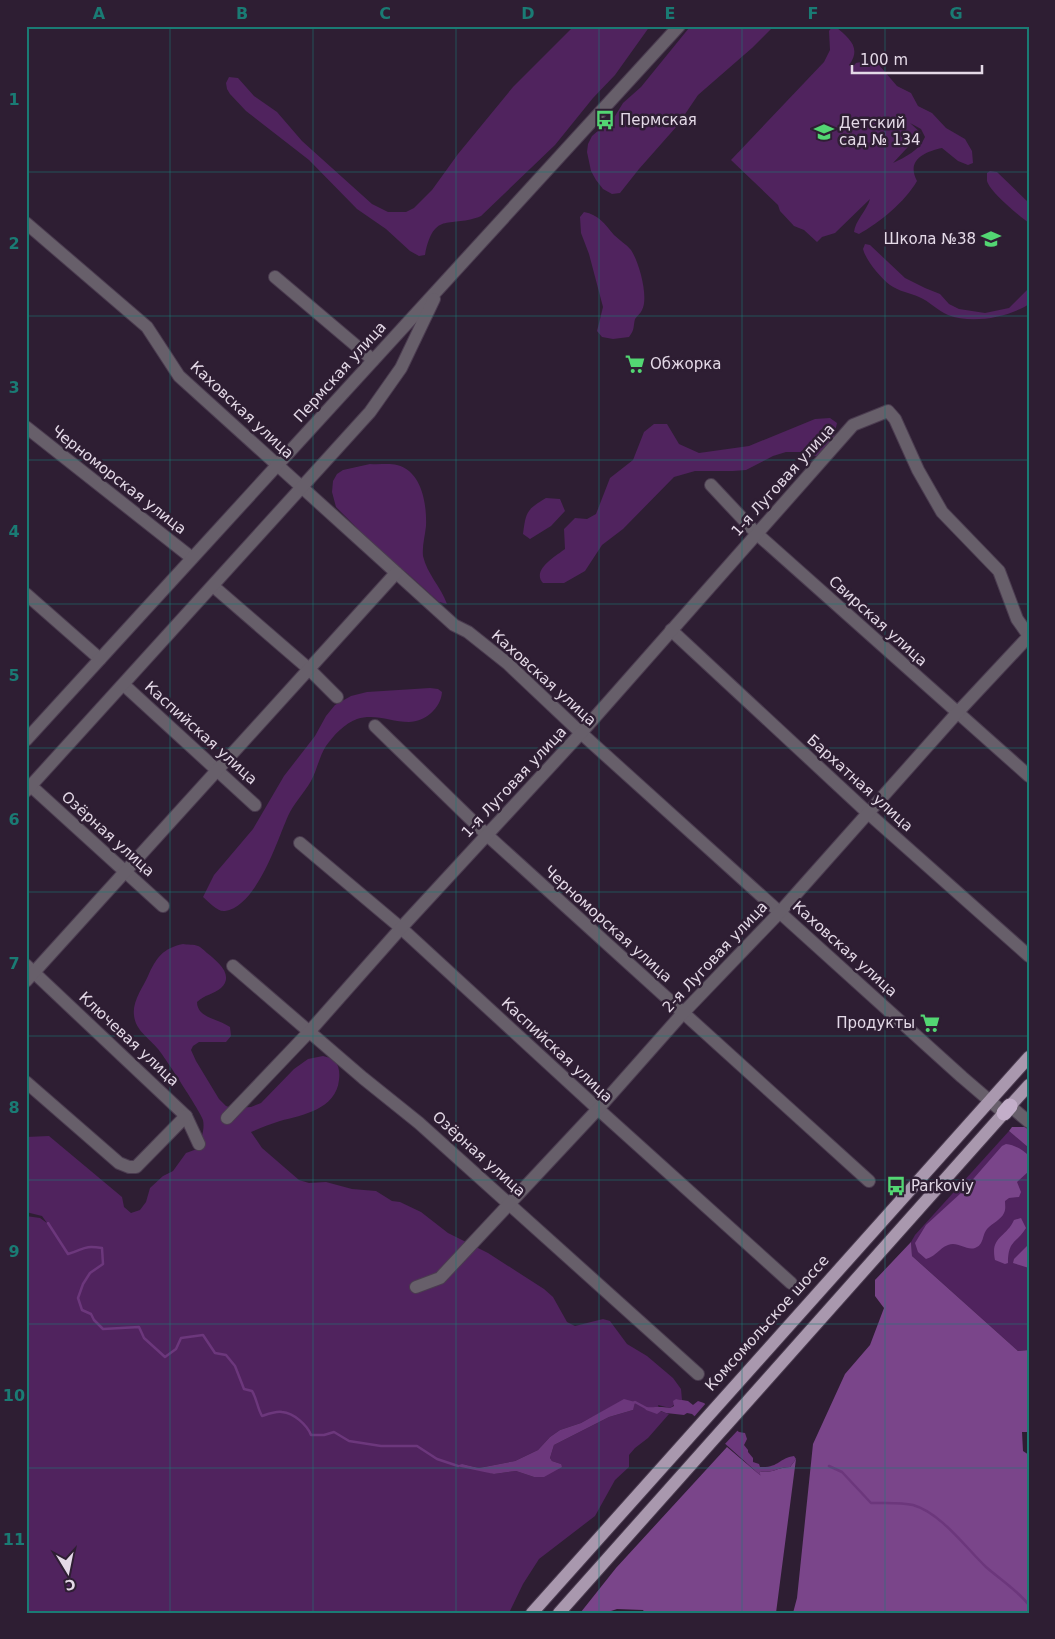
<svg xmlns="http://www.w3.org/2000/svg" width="1055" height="1639" font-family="'DejaVu Sans',sans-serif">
	<rect width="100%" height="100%" fill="#2e1e33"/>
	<!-- green -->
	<g fill="#50235e" fill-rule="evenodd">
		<path d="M574 26H650L615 75 593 98 555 145 481 216C451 229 434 209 425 255L419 256 410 251 386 229 357 209 309 160 246 111 230 94 227 89 226 83 229 77 238 78 254 96 277 112 302 141 372 204 388 212H406L414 208 432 190 458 154 513 87Z"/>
		<path d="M693 26H774L752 48 698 95 677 126 639 169 620 193 612 194 603 189 596 180 591 171 587 152 588 144 592 136 615 116 623 103 641 87 689 28Z"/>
		<path d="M832 27H836C849 38 862 48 849 65L852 68 856 63 866 61 879 65 897 86 911 93 918 106 932 113 946 128 965 139 972 151 973 163 968 165 958 161 942 148C924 152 906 160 917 181 905 202 879 223 859 234L854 232C855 221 867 210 870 199L835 233 822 237 817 242 804 230 794 226 780 211 778 205 731 160 824 62 830 50 829 31ZM910 123 921 129 925 137C919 151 905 157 893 163L921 133Z"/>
		<path d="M990 171 997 172 1029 203V223C1019 216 990 192 987 181 987 180 987 175 987 173Z"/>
		<path d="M584 212C599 215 604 223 614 235 619 240 626 244 631 250 639 262 649 297 642 310 641 313 637 316 635 319 633 327 635 329 629 337L613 339 602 337 597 331 603 307 589 254 581 233 580 217Z"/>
		<path d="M865 244 870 245 905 278 925 288 940 294 949 304 959 309 985 313 1009 308 1029 288V304C1008 318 971 324 948 315 937 310 929 301 919 297 910 293 898 291 890 285 881 278 866 261 863 249Z"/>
		<path d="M830 418 837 423 832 445 818 457 804 452H786L773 456 746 470 733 471H695L674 477 623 529 602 545 585 571 564 583H543C531 570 556 556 565 549L564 529 575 518 587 519 596 514 610 478 633 460 644 432 654 424H667L679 444 699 453 749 446 815 419Z"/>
		<path d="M370 464C379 465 389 463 397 465 422 471 427 505 426 526 425 536 422 546 423 556 427 574 441 587 447 604L439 602 407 573 374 549 356 527 336 507 332 492 333 481 337 474 343 470Z"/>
		<path d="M546 498 560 499 565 511 551 526 530 539 523 534C526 512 526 510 546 498Z"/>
		<path d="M430 688 438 689 442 692C441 708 425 722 409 722 391 722 375 713 357 719 345 723 333 736 326 746 319 757 317 770 311 781 304 793 294 803 288 816 277 841 257 906 225 911 217 912 209 902 203 897L214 875 253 829 284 776 315 736 326 716 335 705 351 696 367 692Z"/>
		<path d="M183 944C187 945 194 944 198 946 201 947 205 951 207 953 217 961 235 975 221 988 214 994 204 995 197 1002 197 1018 219 1019 230 1027L231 1036 226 1042H199L193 1046 191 1050 196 1061 219 1099 226 1106 233 1108 251 1107 261 1103 294 1069 308 1059 323 1056 334 1059C339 1066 340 1072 339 1080 336 1109 303 1115 280 1121 270 1124 261 1128 251 1132L262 1148 299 1180 309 1183 326 1182 352 1189 376 1191 392 1201 400 1202 421 1212 448 1233 488 1253 544 1289 553 1297 567 1322 575 1326 603 1319 610 1321 627 1344 647 1356 673 1378 681 1389 682 1400 676 1399 674 1405 670 1408 658 1405 660 1411 669 1414 648 1438 635 1448 629 1455V1467L615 1480 595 1516 539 1559 523 1584 509 1613H26V1216L40 1218 47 1223 42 1216 26 1212V1137L49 1136 122 1197 124 1207 131 1213 140 1210 146 1202 150 1188 163 1176 173 1171 186 1153 197 1149C201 1140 205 1130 203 1120 202 1114 164 1056 158 1049 149 1038 135 1030 134 1015 132 1002 143 987 148 976 156 958 163 948 183 944ZM624 1400 633 1410 609 1417 554 1445 550 1458 552 1461 561 1464 534 1477 516 1471 494 1474 462 1464 479 1468 515 1461 538 1450 550 1437 560 1430 581 1423Z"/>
		<path d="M1009 1131 1029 1148V1350L1018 1351 912 1256 911 1242 915 1235Z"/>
	</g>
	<!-- forest -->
	<g fill="#7a458a">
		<path d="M1012 1127H1027L1029 1129V1148L1009 1131Z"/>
		<path d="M1006 1144C1015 1145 1023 1150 1029 1156V1171L1017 1182 1021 1192 1019 1197 1009 1198 1005 1201C1005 1205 1006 1209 1004 1213 1001 1220 992 1223 987 1229 982 1235 984 1245 975 1248 966 1251 958 1241 948 1245 938 1249 938 1255 926 1259L918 1252 915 1243 926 1225 961 1193 1002 1146Z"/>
		<path d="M1021 1218 1026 1228C1016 1244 1008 1240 1008 1263L1005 1264 995 1260C990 1236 1006 1238 1014 1220Z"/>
		<path d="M911 1242 912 1256 1018 1351 1029 1350V1432H1022L1023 1451 1029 1455V1613H793L797 1598 813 1444 845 1374 870 1345 884 1308 875 1296V1280Z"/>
		<path d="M1029 1244V1268L1013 1263 1014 1259Z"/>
		<path d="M727 1447 760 1475 759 1471C774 1474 777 1467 790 1467L796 1459 776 1613H645L643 1610 617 1609 605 1613 581 1612 616 1568Z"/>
	</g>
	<!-- water -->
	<g fill="#6c377c">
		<path d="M624 1399 635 1402 633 1410 609 1417 554 1445 550 1458 552 1461 561 1464 562 1467 544 1477H534L516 1471 494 1474 456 1466 462 1464 479 1468 515 1461 538 1450 550 1437 560 1430 581 1423Z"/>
		<path d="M676 1399 688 1401 693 1405 698 1401 704 1403 739 1432 745 1433 747 1439 744 1445 748 1450V1452L753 1458V1462L759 1464 760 1467C779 1468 779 1458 794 1456L796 1459 790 1467C777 1467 774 1474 759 1471L761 1476 692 1414 687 1413 684 1415 666 1413 661 1411 657 1414 646 1410 644 1407C655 1408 659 1406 670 1408L674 1406 673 1401Z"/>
	</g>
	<!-- pier -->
	<path fill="#2e1e33" d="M707 1402 739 1429 723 1446 693 1418Z"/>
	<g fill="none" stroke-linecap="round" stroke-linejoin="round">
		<!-- stream -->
		<g stroke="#6c377c" stroke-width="2.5">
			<path d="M48 1223 68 1254C85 1249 83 1245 102 1248L103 1264 90 1273 83 1284 78 1298 82 1310 91 1314 94 1320 103 1329 139 1327 144 1338 165 1357 176 1349 181 1338 203 1335 215 1353 226 1355 235 1366 244 1389 252 1391C257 1399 257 1407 262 1416 268 1414 276 1411 282 1412 294 1413 307 1425 311 1435H324L334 1432 349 1441 381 1446H417L437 1459 458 1466"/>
			<path d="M633 1403 635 1402 648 1409"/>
			<path d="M829 1466 842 1472 871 1503C884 1503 901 1502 913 1505 941 1513 966 1548 986 1567 1001 1580 1017 1590 1029 1605"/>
		</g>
		<defs>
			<g id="minor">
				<path d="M26 223 147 327 179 376 454 625 468 632 507 663 581 733 962 1077 1004 1113"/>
				<path d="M275 277 373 360"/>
				<path d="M26 427 192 558"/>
				<path d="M711 485 756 533 1029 776"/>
				<path d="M213 586 309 669 337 697"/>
				<path d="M26 594 100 659"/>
				<path d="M671 630 868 813 1029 956"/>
				<path d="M124 685 255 805"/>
				<path d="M375 726 487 835 869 1181"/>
				<path d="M26 740 679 26"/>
				<path d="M31 786 163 906"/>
				<path d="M26 791 370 412 401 368 434 299"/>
				<path d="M300 843 401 928 598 1109 791 1283"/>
				<path d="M26 965 186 1116 199 1144"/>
				<path d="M233 966 363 1078 419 1123 698 1374"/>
				<path d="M26 981 396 573"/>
				<path d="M26 1082 119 1163 129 1167H136L186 1116"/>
				<path d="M1010 1106 1029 1122"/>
				<path d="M227 1118 309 1032 401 928 581 733 853 425 888 411 895 419 918 470 942 512 999 571 1017 619 1029 636"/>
				<path d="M416 1287 440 1278 598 1109 683 1013 780 912 957 713 1029 636"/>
			</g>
			<g id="major">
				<path d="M1010 1106 1029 1085"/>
				<path d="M532 1613 1029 1057"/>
				<path d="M559 1613 1004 1113"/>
			</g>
			<path id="highway" d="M1004 1113 1010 1106"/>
		</defs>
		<!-- minor casing -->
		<use href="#minor" stroke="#4b3c50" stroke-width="14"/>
		<!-- major casing -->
		<use href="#major" stroke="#4b3c50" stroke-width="14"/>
		<!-- highway casing -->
		<use href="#highway" stroke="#4b3c50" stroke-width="17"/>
		<!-- minor -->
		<use href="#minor" stroke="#675f6a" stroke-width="12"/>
		<!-- major -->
		<use href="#major" stroke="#a998ae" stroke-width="12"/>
		<!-- highway -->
		<use href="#highway" stroke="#c3aec9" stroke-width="15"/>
	</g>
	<!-- grid -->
	<path fill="none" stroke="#1a7b74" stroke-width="1" stroke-opacity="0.55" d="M170 26V1613M313 26V1613M456 26V1613M599 26V1613M742 26V1613M885 26V1613M26 172H1029M26 316H1029M26 460H1029M26 604H1029M26 748H1029M26 892H1029M26 1036H1029M26 1180H1029M26 1324H1029M26 1468H1029"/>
	<!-- icons -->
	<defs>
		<symbol id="bus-bare" viewBox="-9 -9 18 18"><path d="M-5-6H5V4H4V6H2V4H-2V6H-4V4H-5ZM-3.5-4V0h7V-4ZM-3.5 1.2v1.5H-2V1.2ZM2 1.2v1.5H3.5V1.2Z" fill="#53d673" stroke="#2e1e33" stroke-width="2.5" paint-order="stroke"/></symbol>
		<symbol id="school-bare" viewBox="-9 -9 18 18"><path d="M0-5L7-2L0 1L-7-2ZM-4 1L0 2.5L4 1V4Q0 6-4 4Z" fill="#53d673" stroke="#2e1e33" stroke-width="2.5" paint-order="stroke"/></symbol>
		<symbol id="supermarket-bare" viewBox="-9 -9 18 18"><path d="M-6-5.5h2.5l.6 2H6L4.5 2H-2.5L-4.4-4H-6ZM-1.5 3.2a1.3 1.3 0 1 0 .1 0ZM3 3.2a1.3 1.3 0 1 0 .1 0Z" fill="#53d673" stroke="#2e1e33" stroke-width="2.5" paint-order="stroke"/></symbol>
	</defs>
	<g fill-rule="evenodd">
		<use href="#bus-bare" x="591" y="106" width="28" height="28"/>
		<use href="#school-bare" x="810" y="118" width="28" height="28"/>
		<use href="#school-bare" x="977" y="225" width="28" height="28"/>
		<use href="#supermarket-bare" x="621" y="350" width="28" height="28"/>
		<use href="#supermarket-bare" x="916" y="1009" width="28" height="28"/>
		<use href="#bus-bare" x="882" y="1172" width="28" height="28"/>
	</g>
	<g text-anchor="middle" stroke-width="5" stroke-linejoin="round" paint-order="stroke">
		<!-- poi labels -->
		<g font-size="15" fill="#e4d9e7" stroke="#2e1e33" text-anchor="start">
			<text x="620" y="125">Пермская</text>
			<text x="839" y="128">Детский<tspan x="839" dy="17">сад № 134</tspan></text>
			<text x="976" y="244" text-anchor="end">Школа №38</text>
			<text x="650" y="369">Обжорка</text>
			<text x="915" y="1028" text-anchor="end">Продукты</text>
			<text x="911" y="1191">Parkoviy</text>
		</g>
		<!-- street labels -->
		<g font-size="15" fill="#e4d9e7" stroke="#2e1e33">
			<text transform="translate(340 372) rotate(-48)" y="5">Пермская улица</text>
			<text transform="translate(242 410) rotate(43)" y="5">Каховская улица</text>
			<text transform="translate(119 480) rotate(38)" y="5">Черноморская улица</text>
			<text transform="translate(783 480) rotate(-48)" y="5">1-я Луговая улица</text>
			<text transform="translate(878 621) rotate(42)" y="5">Свирская улица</text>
			<text transform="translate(544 678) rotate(42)" y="5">Каховская улица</text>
			<text transform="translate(201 733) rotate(42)" y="5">Каспийская улица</text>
			<text transform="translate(514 782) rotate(-47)" y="5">1-я Луговая улица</text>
			<text transform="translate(860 783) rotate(42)" y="5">Бархатная улица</text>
			<text transform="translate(108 834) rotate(42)" y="5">Озёрная улица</text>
			<text transform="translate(608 924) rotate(42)" y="5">Черноморская улица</text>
			<text transform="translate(845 949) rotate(42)" y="5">Каховская улица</text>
			<text transform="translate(715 957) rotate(-47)" y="5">2-я Луговая улица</text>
			<text transform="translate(129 1039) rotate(43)" y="5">Ключевая улица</text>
			<text transform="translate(557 1050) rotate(43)" y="5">Каспийская улица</text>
			<text transform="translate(479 1154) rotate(42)" y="5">Озёрная улица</text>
			<text transform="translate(767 1323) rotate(-48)" y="5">Комсомольское шоссе</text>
		</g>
	</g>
	<!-- border -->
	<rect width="1055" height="1639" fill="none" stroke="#2e1e33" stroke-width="55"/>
	<!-- north arrow -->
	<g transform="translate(68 1572) rotate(170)" stroke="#2e1e33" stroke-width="4" paint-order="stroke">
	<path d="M0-4L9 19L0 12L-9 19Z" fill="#e4d9e7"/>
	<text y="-8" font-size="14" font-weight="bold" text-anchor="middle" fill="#e4d9e7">С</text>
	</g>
	<!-- scale -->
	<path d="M852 65v8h130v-8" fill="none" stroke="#e4d9e7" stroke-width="2.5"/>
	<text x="860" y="65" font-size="15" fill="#e4d9e7" stroke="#2e1e33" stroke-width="4" paint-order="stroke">100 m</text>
	<rect x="28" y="28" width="1000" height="1584" fill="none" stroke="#1a7b74" stroke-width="2"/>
	<g font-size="16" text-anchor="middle" font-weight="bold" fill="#1a7b74">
		<text x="99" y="19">A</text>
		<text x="242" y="19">B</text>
		<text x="385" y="19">C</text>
		<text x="528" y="19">D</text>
		<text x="670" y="19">E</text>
		<text x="813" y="19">F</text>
		<text x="956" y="19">G</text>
		<text x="14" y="105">1</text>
		<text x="14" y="249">2</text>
		<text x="14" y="393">3</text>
		<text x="14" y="537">4</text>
		<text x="14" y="681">5</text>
		<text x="14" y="825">6</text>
		<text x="14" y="969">7</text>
		<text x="14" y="1113">8</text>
		<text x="14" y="1257">9</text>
		<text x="14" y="1401">10</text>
		<text x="14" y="1545">11</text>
	</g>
</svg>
